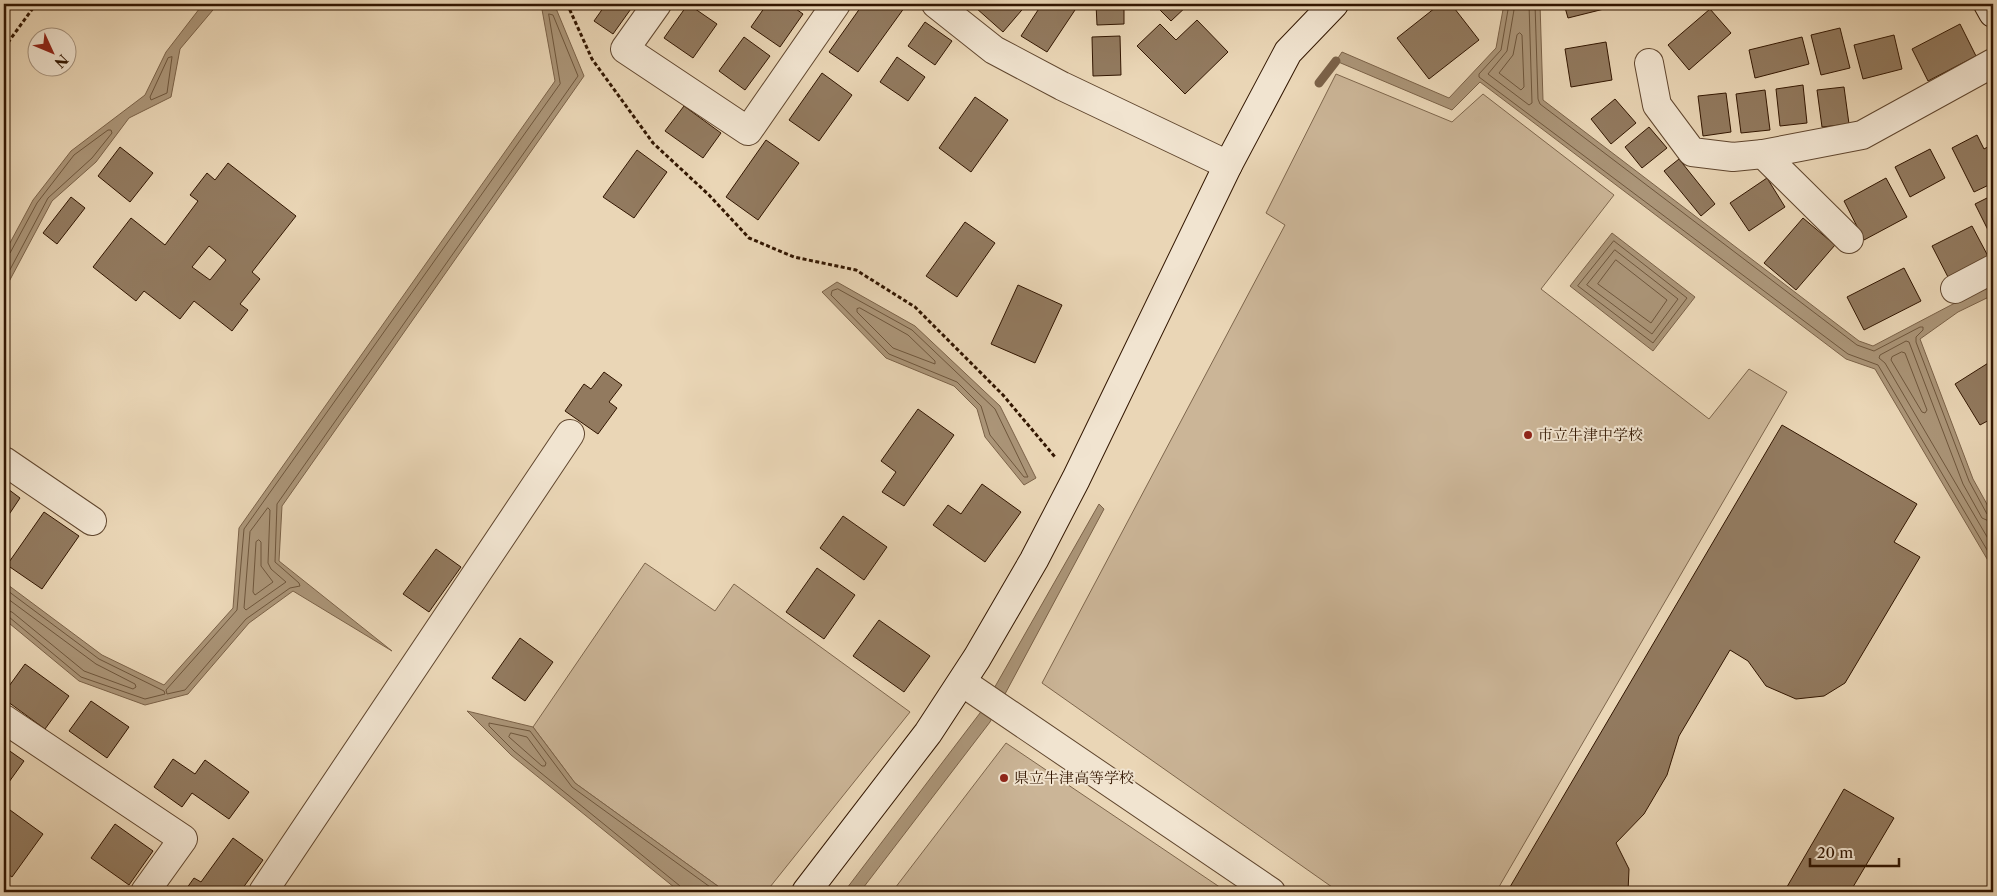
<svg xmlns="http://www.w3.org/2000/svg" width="1997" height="896" font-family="'Libre Caslon Text','Noto Serif JP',serif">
	<rect width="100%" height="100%" fill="#ead6b6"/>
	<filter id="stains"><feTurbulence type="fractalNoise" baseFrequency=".004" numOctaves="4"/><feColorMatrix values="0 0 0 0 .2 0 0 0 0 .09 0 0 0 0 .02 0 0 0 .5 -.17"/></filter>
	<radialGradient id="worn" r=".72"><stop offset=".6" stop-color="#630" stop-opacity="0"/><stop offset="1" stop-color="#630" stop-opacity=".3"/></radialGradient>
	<!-- green -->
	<g fill="#cbb597" stroke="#7e664c">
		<path d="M1336 74 1452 122 1483 94 1614 195 1541 289 1709 419 1749 369 1787 392 1496 892H1339L1042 683 1285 225 1266 213Z"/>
		<path d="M645 563 715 611 734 584 910 712 766 892H726L575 783 533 727Z"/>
		<path d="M1006 743 1227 892H892Z"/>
	</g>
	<!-- water -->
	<g fill="#ab9578" stroke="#7b6248">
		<path d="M203 4H218L180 49 171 97 129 118 96 162 52 201 4 291V254L33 200 71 151 145 95 166 52Z"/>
		<path d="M541 4H556L555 6 584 76 282 506 279 561 392 651 293 591 249 623 188 694 145 705 79 681 4 619V582L102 655 164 685 233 608 239 528 555 81Z"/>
		<path d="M1504 4H1540L1543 100 1859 341 1873 346 1993 283V295L1958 312 1920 339 1973 479 1993 515V569L1875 369 1846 359 1480 82 1452 110 1336 61 1342 52 1449 98 1496 48Z"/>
		<path d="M1612 233 1695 297 1653 351 1570 286Z"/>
		<path d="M837 282 915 326 1000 406 1036 478 1024 485 985 437 977 409 954 386 886 358 822 292Z"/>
		<path d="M1099 504 1104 509 990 722 860 892H844L980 713Z"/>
		<path d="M467 711 533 727 575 783 726 892H680L511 755Z"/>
	</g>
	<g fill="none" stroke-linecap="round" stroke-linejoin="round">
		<!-- shore -->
		<g stroke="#6e563c" stroke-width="1">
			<path d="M1509 4 1501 50 1479 74V77L1848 354 1878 365 1993 560"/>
			<path d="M1515 4 1507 51 1488 74 1529 105 1532 103 1529 4"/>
			<path d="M1535 4 1538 99 1540 104 1857 345 1874 351 1920 327H1923V330L1916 337V342L1969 481 1987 514 1993 516"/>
			<path d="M549 14 553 15 578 76 277 504 275 562 299 583 300 586 290 588 246 619 185 690 167 694 166 690 237 610 244 529 560 84Z"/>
			<path d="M1520 33 1522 35 1524 87 1521 90 1499 73 1513 55 1517 35Z"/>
			<path d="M172 57 167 93 151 100 150 97 168 58Z"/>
			<path d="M1614 241 1687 298 1653 343 1578 286Z"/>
			<path d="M1615 250 1678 299 1652 334 1587 285Z"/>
			<path d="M4 255 10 253 37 203 74 155 108 130H111L112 133 92 158 48 198 4 281"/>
			<path d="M1616 260 1667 300 1651 323 1598 284Z"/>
			<path d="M838 289 912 330 995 409 1028 477H1024L990 435 981 406 957 382 889 354 831 295 832 291Z"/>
			<path d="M860 308 908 335 935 361V364L893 348 857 312V309Z"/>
			<path d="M1902 352 1905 353 1927 410 1925 413 1922 412 1891 360 1892 357Z"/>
			<path d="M268 508 270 510 268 563 271 569 286 582 246 610 244 608 250 532Z"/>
			<path d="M1993 523 1982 518 1963 484 1909 342 1906 341 1880 355 1879 358 1885 363 1993 547"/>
			<path d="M259 540 261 542V566L273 582 255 595 253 592 256 542Z"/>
			<path d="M4 588 99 659 164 691 165 694 145 699 81 677 9 617 4 616"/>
			<path d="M4 596 96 664 135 684 136 687 133 689 84 671 12 612 4 610"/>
			<path d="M511 733 527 737 546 763 545 766H542L509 737Z"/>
			<path d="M683 892 680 886 514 751 489 726V723L530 731 572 787 717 892"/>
		</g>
		<!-- stream -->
		<path stroke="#7b6248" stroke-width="9" d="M1319 83 1336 61"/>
	</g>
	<!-- building -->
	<g fill="#927a5f" stroke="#321601" fill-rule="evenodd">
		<path d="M606 4H630L633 6 613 34 594 21Z"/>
		<path d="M688 4 717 24 693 58 664 38Z"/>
		<path d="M767 4H789L803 14 780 47 751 27Z"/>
		<path d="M863 4H907L858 72 829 52Z"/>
		<path d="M980 4H1027L1003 32 976 8Z"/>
		<path d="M1042 4H1079L1047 52 1021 36Z"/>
		<path d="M1096 4H1124V24L1097 25Z"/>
		<path d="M1154 4H1189L1171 21Z"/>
		<path d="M1440 4H1451L1479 40 1429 79 1397 38Z"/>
		<path d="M1564 4H1624L1568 18Z"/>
		<path d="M1710 9 1731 33 1689 70 1668 45Z"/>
		<path d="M1197 20 1228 52 1185 94 1137 46 1160 24 1176 40Z"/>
		<path d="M925 22 952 41 935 65 908 46Z"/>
		<path d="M1960 24 1976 56 1928 81 1912 49Z"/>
		<path d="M1840 28 1850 68 1821 75 1811 35Z"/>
		<path d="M1894 35 1902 69 1863 79 1854 45Z"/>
		<path d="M1120 36 1121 75 1093 76 1092 37Z"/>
		<path d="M744 37 770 56 745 90 719 71Z"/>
		<path d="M1802 37 1809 64 1755 78 1749 50Z"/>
		<path d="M1606 42 1612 80 1571 87 1565 49Z"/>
		<path d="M897 57 925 77 908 101 880 82Z"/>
		<path d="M822 73 852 95 819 141 789 120Z"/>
		<path d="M1803 85 1807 123 1780 126 1776 89Z"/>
		<path d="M1844 87 1849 124 1822 127 1817 90Z"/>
		<path d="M1765 90 1770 130 1741 133 1736 94Z"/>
		<path d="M1726 93 1731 132 1703 136 1698 96Z"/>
		<path d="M975 97 1008 120 971 172 939 148Z"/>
		<path d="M1615 99 1636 123 1611 144 1591 119Z"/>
		<path d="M684 106 721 133 703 158 665 131Z"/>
		<path d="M1649 127 1667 148 1642 168 1625 147Z"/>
		<path d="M1977 135 1984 149 1993 144V183L1974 192 1952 148Z"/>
		<path d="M766 140 799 163 758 220 726 197Z"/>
		<path d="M120 147 153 173 130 202 98 176Z"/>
		<path d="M1930 149 1945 178 1910 197 1895 167Z"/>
		<path d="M637 150 667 172 634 218 603 197Z"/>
		<path d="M1679 159 1715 204 1701 216 1664 171Z"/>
		<path d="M228 163 296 216 252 272 260 279 240 304 248 310 232 331 194 301 180 319 144 291 136 301 93 267 131 218 165 245 198 201 190 195 207 173 215 180ZM209 246 226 260 210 280 192 267Z"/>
		<path d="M1767 178 1785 207 1749 231 1730 203Z"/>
		<path d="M1886 178 1907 217 1864 240 1844 201Z"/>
		<path d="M1993 195V240L1975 204Z"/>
		<path d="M71 197 85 208 57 244 43 233Z"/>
		<path d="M1803 218 1835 245 1796 290 1764 263Z"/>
		<path d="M965 222 995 243 957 297 926 276Z"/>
		<path d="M1972 226 1989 258 1949 279 1932 246Z"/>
		<path d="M1904 268 1921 301 1864 330 1847 297Z"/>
		<path d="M1018 285 1062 305 1035 363 991 344Z"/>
		<path d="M1993 360V418L1980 425 1955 384Z"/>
		<path d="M604 372 622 385 609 402 617 408 598 434 565 411 584 384 591 389Z"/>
		<path d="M918 409 954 435 904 506 882 492 896 472 881 461Z"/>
		<path d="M1782 425 1917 504 1894 542 1920 557 1845 683 1824 696 1796 699 1766 686 1748 661 1730 650 1679 736 1667 775 1644 814 1616 843 1629 869 1628 892H1507Z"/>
		<path d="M982 484 1021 512 985 562 933 525 948 505 961 514Z"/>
		<path d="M4 486 20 498 4 522Z"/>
		<path d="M44 512 79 536 42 589 7 565Z"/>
		<path d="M843 516 887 547 864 580 820 548Z"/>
		<path d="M436 549 461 567 429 612 403 594Z"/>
		<path d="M817 568 855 595 824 639 786 612Z"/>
		<path d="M879 620 930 656 904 692 853 656Z"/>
		<path d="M520 638 553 662 525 701 492 678Z"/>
		<path d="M25 664 69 696 45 729 4 699V693Z"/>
		<path d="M91 701 129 727 107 758 69 731Z"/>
		<path d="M4 747 24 761 4 789Z"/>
		<path d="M173 759 195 774 205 760 249 792 229 819 192 793 182 807 154 787Z"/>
		<path d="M1844 789 1894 818 1850 892H1784Z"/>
		<path d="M10 810 43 834 12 877 4 872V819Z"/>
		<path d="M115 824 153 851 129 885 91 858Z"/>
		<path d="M233 838 263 860 240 892H184L194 878 201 882Z"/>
	</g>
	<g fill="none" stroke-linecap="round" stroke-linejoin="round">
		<defs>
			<g id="street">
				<path d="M657 4 625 49 748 131 836 4"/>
				<path d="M936 4 994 50 1062 86 1228 165"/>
				<path d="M1649 63 1657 105 1692 152 1733 157 1763 154 1862 135 1993 63"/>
				<path d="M1763 154 1849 239"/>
				<path d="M1955 289 1993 269"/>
				<path d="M4 461 92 521"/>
				<path d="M962 682 1271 892"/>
				<path d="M4 719 183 839 145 892"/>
				<path d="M263 892 570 434"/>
			</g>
			<g id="secondary">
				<path d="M1988 4 1993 13"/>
				<path d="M806 892 928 733 977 658 1034 560 1076 479 1228 165 1288 52 1334 4"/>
			</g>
		</defs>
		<!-- street casing -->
		<use href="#street" stroke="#60462e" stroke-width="30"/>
		<!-- secondary casing -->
		<use href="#secondary" stroke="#321601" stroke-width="30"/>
		<!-- path -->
		<g stroke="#321601" stroke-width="3" stroke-dasharray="4 2.5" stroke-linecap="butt">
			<path d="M572 4 569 8 592 59 653 143 709 195 749 238 794 257 856 270 915 307 1003 395 1055 457"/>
			<path d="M4 48 36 4"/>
		</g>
		<!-- street -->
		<use href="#street" stroke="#f1e4d0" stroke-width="28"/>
		<!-- secondary -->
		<use href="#secondary" stroke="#f1e4d0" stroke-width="28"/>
	</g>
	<!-- markers -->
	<g fill="#8f2418" stroke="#f1e4d0" stroke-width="2">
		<circle cx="1528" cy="435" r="5"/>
		<circle cx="1004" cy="778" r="5"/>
	</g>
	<g text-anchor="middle" stroke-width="4" stroke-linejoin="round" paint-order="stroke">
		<!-- poi labels -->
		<g font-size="15" fill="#321601" stroke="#f1e4d0" text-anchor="start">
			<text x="1538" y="440">市立牛津中学校</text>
			<text x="1014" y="783">県立牛津高等学校</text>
		</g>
	</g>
	<!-- margin -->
	<rect width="1997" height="896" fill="none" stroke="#ead6b6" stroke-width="20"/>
	<rect x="5" y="5" width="1987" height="886" fill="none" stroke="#321601" stroke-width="2.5"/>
	<rect x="10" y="10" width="1977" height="876" fill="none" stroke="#321601"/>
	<!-- north arrow -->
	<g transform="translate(52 52) rotate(134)"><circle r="24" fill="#f1e4d0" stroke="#a5927d"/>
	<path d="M0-4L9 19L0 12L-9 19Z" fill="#8f2418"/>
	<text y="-8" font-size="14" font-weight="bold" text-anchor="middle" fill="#321601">N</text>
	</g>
	<!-- scale -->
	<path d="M1810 858v8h89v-8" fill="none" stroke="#321601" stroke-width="2.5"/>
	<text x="1817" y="858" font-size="15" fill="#321601" stroke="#f1e4d0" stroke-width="4" paint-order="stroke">20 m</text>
	<rect width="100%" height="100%" filter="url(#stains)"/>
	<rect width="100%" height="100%" fill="url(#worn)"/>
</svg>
